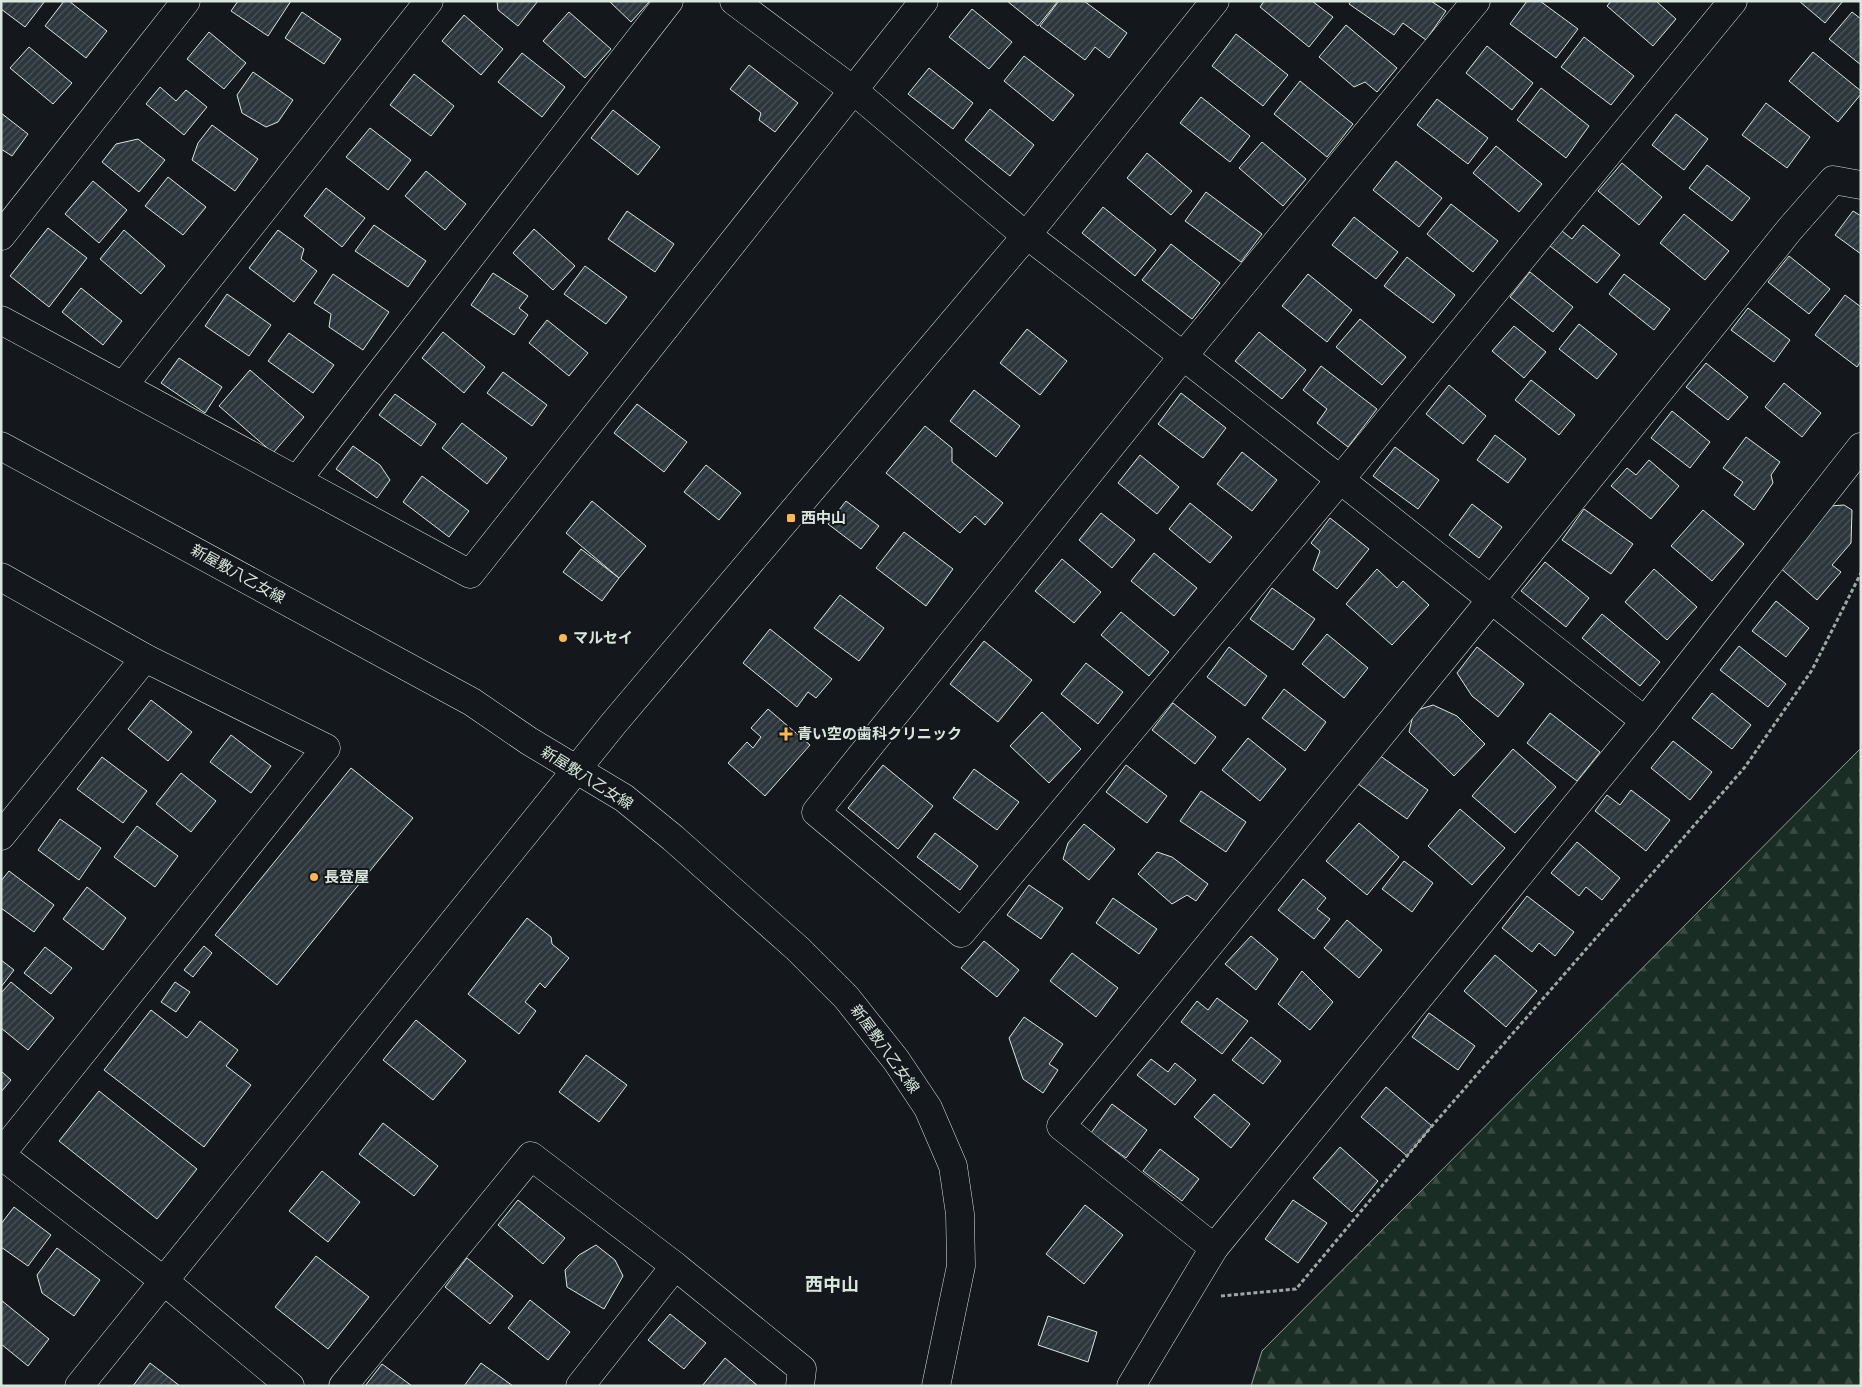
<svg xmlns="http://www.w3.org/2000/svg" width="1862" height="1387" font-family="Bitter,'Noto Sans JP',serif">
	<defs>
		<pattern id="forest-firs" width="22" height="20" patternUnits="userSpaceOnUse" patternTransform="scale(1.25)"><rect width="22" height="20" fill="#1a2d24"/><path d="M5 1l3.5 6h-7zM16 11l3.5 6h-7z" fill="#3b4b43"/></pattern>
		<pattern id="building-hatch" width="6" height="6" patternUnits="userSpaceOnUse" patternTransform="scale(1.25)"><rect width="6" height="6" fill="#2c363c"/><path d="M-1 1l2-2M0 6l6-6M5 7l2-2" fill="none" stroke="#4a5358"/></pattern>
	</defs>
	<rect width="100%" height="100%" fill="#14181c"/>
	<!-- forest -->
	<path fill="url(#forest-firs)" stroke="#939e99" d="M1861 748V1386H1251L1262 1351Z"/>
	<!-- building -->
	<g fill="url(#building-hatch)" stroke="#d8e6dc">
		<path d="M1 1H45L25 27 1 9Z"/>
		<path d="M64 1H69L107 31 86 58 45 26Z"/>
		<path d="M238 1H291L268 36 231 11Z"/>
		<path d="M497 1H538L518 26 498 10Z"/>
		<path d="M609 1H650L631 22Z"/>
		<path d="M1007 1H1058L1038 26Z"/>
		<path d="M1059 1H1084L1127 33 1109 58 1095 47 1085 60 1040 26Z"/>
		<path d="M1264 1H1312L1333 17 1309 47 1260 7Z"/>
		<path d="M1351 1H1431L1446 11 1426 40 1403 23 1394 35 1349 4Z"/>
		<path d="M1527 1H1540L1578 29 1556 58 1510 24Z"/>
		<path d="M1611 1H1656L1676 19 1653 46 1607 6Z"/>
		<path d="M1799 1H1843L1825 23Z"/>
		<path d="M972 9 1012 42 989 69 949 37Z"/>
		<path d="M302 12 341 39 324 64 285 38Z"/>
		<path d="M569 12 611 49 585 78 543 41Z"/>
		<path d="M1852 12 1861 19V65L1829 39Z"/>
		<path d="M464 15 503 49 481 75 442 41Z"/>
		<path d="M1346 25 1397 68 1377 92 1365 82 1354 87 1319 57Z"/>
		<path d="M209 32 246 63 224 89 187 59Z"/>
		<path d="M1236 34 1288 75 1263 106 1212 66Z"/>
		<path d="M1584 37 1634 76 1611 105 1561 67Z"/>
		<path d="M1487 46 1533 83 1512 110 1466 73Z"/>
		<path d="M29 47 72 83 53 104 10 68Z"/>
		<path d="M1813 52 1861 91V94L1838 122 1789 81Z"/>
		<path d="M522 53 565 87 542 117 498 82Z"/>
		<path d="M1024 56 1074 95 1053 121 1004 81Z"/>
		<path d="M749 65 798 103 775 132 759 120 761 113 730 89Z"/>
		<path d="M929 68 973 103 953 129 908 94Z"/>
		<path d="M253 72 293 100 278 122 266 127 242 113 237 95Z"/>
		<path d="M414 74 454 106 431 136 390 105Z"/>
		<path d="M1300 81 1353 124 1327 157 1274 114Z"/>
		<path d="M160 87 176 101 186 90 207 107 184 135 146 104Z"/>
		<path d="M1541 88 1589 126 1566 158 1517 120Z"/>
		<path d="M1201 97 1250 136 1230 162 1180 123Z"/>
		<path d="M1437 99 1488 138 1468 164 1417 125Z"/>
		<path d="M1766 103 1810 137 1787 168 1742 135Z"/>
		<path d="M990 109 1034 145 1010 176 965 140Z"/>
		<path d="M613 110 660 147 638 175 591 138Z"/>
		<path d="M1 113 28 134 12 156 1 149Z"/>
		<path d="M1676 114 1708 139 1684 170 1652 145Z"/>
		<path d="M212 125 258 159 235 191 192 160 198 143Z"/>
		<path d="M370 128 411 160 388 190 346 157Z"/>
		<path d="M138 139 165 160 139 192 102 162 116 144Z"/>
		<path d="M1262 142 1306 179 1283 206 1239 168Z"/>
		<path d="M1496 146 1542 184 1519 212 1473 173Z"/>
		<path d="M1147 153 1192 191 1171 215 1127 178Z"/>
		<path d="M1396 161 1442 198 1419 227 1373 190Z"/>
		<path d="M1622 163 1662 197 1639 225 1598 191Z"/>
		<path d="M1707 165 1750 198 1732 221 1689 188Z"/>
		<path d="M426 171 466 204 445 230 405 196Z"/>
		<path d="M168 177 206 207 183 235 145 206Z"/>
		<path d="M93 181 127 210 99 243 65 214Z"/>
		<path d="M326 188 365 218 342 247 304 216Z"/>
		<path d="M1206 192 1262 234 1241 262 1185 221Z"/>
		<path d="M1451 204 1498 241 1473 272 1427 234Z"/>
		<path d="M1103 207 1156 250 1135 276 1082 233Z"/>
		<path d="M627 211 674 244 655 272 608 239Z"/>
		<path d="M1853 211 1861 216V254L1835 235Z"/>
		<path d="M1684 214 1729 251 1705 280 1660 243Z"/>
		<path d="M1354 217 1398 252 1376 279 1332 245Z"/>
		<path d="M374 225 426 261 408 287 355 251Z"/>
		<path d="M1583 225 1620 255 1597 283 1550 246 1562 231 1572 239Z"/>
		<path d="M48 228 87 258 49 307 10 276Z"/>
		<path d="M534 229 575 266 553 290 513 253Z"/>
		<path d="M124 230 165 266 141 294 100 259Z"/>
		<path d="M278 230 304 249 301 259 317 271 294 302 249 268Z"/>
		<path d="M1171 244 1220 283 1192 319 1142 280Z"/>
		<path d="M1789 256 1830 289 1809 314 1768 282Z"/>
		<path d="M1407 257 1455 295 1433 323 1384 286Z"/>
		<path d="M585 266 627 297 606 324 564 294Z"/>
		<path d="M1530 272 1573 307 1553 332 1510 297Z"/>
		<path d="M493 273 528 296 519 308 528 315 514 335 471 305Z"/>
		<path d="M333 274 389 312 363 350 329 327 331 314 314 303Z"/>
		<path d="M1308 274 1352 310 1327 342 1282 306Z"/>
		<path d="M1624 274 1670 309 1654 330 1609 294Z"/>
		<path d="M81 288 122 321 103 345 62 312Z"/>
		<path d="M227 294 271 325 249 356 205 326Z"/>
		<path d="M1845 295 1861 307V361L1857 367 1815 335Z"/>
		<path d="M1748 308 1790 340 1774 362 1731 330Z"/>
		<path d="M1360 319 1406 357 1382 385 1336 347Z"/>
		<path d="M547 320 588 353 569 376 529 343Z"/>
		<path d="M1579 324 1617 354 1597 379 1559 349Z"/>
		<path d="M1514 326 1546 352 1524 378 1492 351Z"/>
		<path d="M1027 329 1067 361 1040 395 1000 363Z"/>
		<path d="M443 332 485 367 464 393 422 358Z"/>
		<path d="M1259 332 1306 370 1282 399 1235 361Z"/>
		<path d="M289 333 334 365 313 393 268 361Z"/>
		<path d="M179 358 222 387 205 413 161 383Z"/>
		<path d="M1706 363 1748 397 1728 420 1686 387Z"/>
		<path d="M1321 366 1377 409 1348 447 1317 423 1327 409 1303 390Z"/>
		<path d="M250 370 304 417 273 453 219 406Z"/>
		<path d="M503 372 547 405 532 426 487 393Z"/>
		<path d="M1531 380 1575 415 1559 435 1515 400Z"/>
		<path d="M1784 383 1821 413 1802 437 1765 407Z"/>
		<path d="M1449 385 1486 416 1463 444 1426 414Z"/>
		<path d="M974 390 1020 426 996 457 950 421Z"/>
		<path d="M1181 393 1226 428 1203 458 1158 424Z"/>
		<path d="M395 394 436 424 421 446 379 415Z"/>
		<path d="M637 404 687 442 664 472 614 433Z"/>
		<path d="M1672 411 1710 442 1690 468 1651 438Z"/>
		<path d="M462 423 507 458 487 484 442 448Z"/>
		<path d="M925 426 952 448V462L1003 503 985 525 975 516 960 533 886 473Z"/>
		<path d="M1495 435 1526 459 1508 483 1477 460Z"/>
		<path d="M1746 437 1780 462 1771 475 1773 483 1754 510 1734 495 1743 482 1723 468Z"/>
		<path d="M353 446 380 465 390 480 377 498 336 469Z"/>
		<path d="M1395 447 1439 480 1418 509 1373 476Z"/>
		<path d="M1242 452 1277 480 1252 511 1217 484Z"/>
		<path d="M1140 455 1179 487 1157 514 1118 483Z"/>
		<path d="M1649 460 1679 486 1651 519 1611 486 1627 468 1636 475Z"/>
		<path d="M706 465 741 493 719 520 684 492Z"/>
		<path d="M422 476 469 511 449 537 403 502Z"/>
		<path d="M592 501 646 546 619 578 566 533Z"/>
		<path d="M846 501 879 526 861 549 828 524Z"/>
		<path d="M1190 503 1232 537 1210 563 1169 529Z"/>
		<path d="M1472 504 1502 527 1479 558 1449 535Z"/>
		<path d="M1844 505 1852 510 1851 543 1832 565 1841 572 1817 600 1778 566 1830 506Z"/>
		<path d="M1584 509 1633 544 1611 574 1562 540Z"/>
		<path d="M1703 510 1744 544 1712 581 1671 546Z"/>
		<path d="M1101 513 1135 540 1112 568 1079 540Z"/>
		<path d="M1330 518 1369 549 1337 589 1313 570 1320 551 1311 543Z"/>
		<path d="M904 532 953 569 926 606 876 568Z"/>
		<path d="M581 549 619 578 602 601 563 572Z"/>
		<path d="M1154 553 1197 588 1174 616 1131 581Z"/>
		<path d="M1062 559 1101 592 1074 623 1035 591Z"/>
		<path d="M1545 562 1589 598 1566 627 1521 591Z"/>
		<path d="M1377 569 1397 588 1403 581 1429 605 1392 645 1346 604Z"/>
		<path d="M1654 569 1697 607 1667 640 1625 602Z"/>
		<path d="M1272 588 1315 619 1293 650 1250 619Z"/>
		<path d="M840 595 884 628 859 661 814 628Z"/>
		<path d="M1776 601 1809 628 1786 657 1752 631Z"/>
		<path d="M1121 612 1169 652 1149 676 1101 635Z"/>
		<path d="M1602 614 1660 662 1640 686 1582 638Z"/>
		<path d="M770 629 832 679 816 698 808 692 797 707 743 663Z"/>
		<path d="M1327 634 1368 668 1344 698 1302 664Z"/>
		<path d="M984 641 1032 680 998 722 950 684Z"/>
		<path d="M1739 646 1786 684 1768 707 1720 670Z"/>
		<path d="M1229 647 1267 676 1245 706 1207 677Z"/>
		<path d="M1477 647 1524 684 1498 717 1472 696 1457 673Z"/>
		<path d="M1086 663 1123 692 1098 724 1061 694Z"/>
		<path d="M1284 689 1326 722 1305 751 1262 718Z"/>
		<path d="M1712 693 1751 725 1732 749 1692 718Z"/>
		<path d="M151 700 192 732 168 761 128 729Z"/>
		<path d="M1173 703 1216 737 1195 764 1152 730Z"/>
		<path d="M1433 705 1457 716 1485 744 1454 776 1409 732 1414 711Z"/>
		<path d="M768 709 810 745 765 796 728 763 747 742 753 748 761 737 751 728Z"/>
		<path d="M1042 712 1081 749 1049 783 1010 746Z"/>
		<path d="M1550 713 1600 752 1577 781 1527 743Z"/>
		<path d="M231 735 271 766 251 793 210 762Z"/>
		<path d="M1248 738 1286 769 1260 801 1222 770Z"/>
		<path d="M1673 741 1712 772 1690 800 1651 768Z"/>
		<path d="M1513 749 1556 787 1515 833 1472 796Z"/>
		<path d="M1379 755 1428 790 1407 819 1358 784Z"/>
		<path d="M102 757 147 791 123 823 77 789Z"/>
		<path d="M883 765 933 806 898 849 848 808Z"/>
		<path d="M1126 765 1167 796 1147 823 1106 792Z"/>
		<path d="M351 768 413 818 277 985 215 935Z"/>
		<path d="M974 769 1019 802 997 830 953 798Z"/>
		<path d="M181 773 216 801 191 832 156 804Z"/>
		<path d="M1631 790 1670 820 1646 851 1595 811 1607 795 1620 805Z"/>
		<path d="M1201 791 1246 822 1226 852 1180 821Z"/>
		<path d="M1460 809 1505 848 1472 885 1428 846Z"/>
		<path d="M60 819 101 848 79 880 38 850Z"/>
		<path d="M1359 823 1399 857 1367 895 1326 861Z"/>
		<path d="M1084 824 1115 849 1089 880 1063 859 1068 843Z"/>
		<path d="M137 826 178 856 155 887 114 857Z"/>
		<path d="M935 833 978 866 960 890 917 857Z"/>
		<path d="M1577 842 1620 878 1602 900 1586 887 1579 896 1551 873Z"/>
		<path d="M1157 852 1172 857 1208 884 1196 901 1187 895 1172 904 1138 874Z"/>
		<path d="M1404 861 1433 883 1412 912 1382 889Z"/>
		<path d="M9 871 54 905 34 932 1 908V881Z"/>
		<path d="M1303 879 1326 898 1317 909 1330 919 1314 939 1278 910Z"/>
		<path d="M1029 885 1063 908 1041 939 1007 915Z"/>
		<path d="M87 887 126 918 103 950 63 919Z"/>
		<path d="M1527 896 1574 932 1555 956 1539 943 1532 952 1502 928Z"/>
		<path d="M1113 898 1157 929 1139 954 1096 923Z"/>
		<path d="M527 918 551 937 552 944 569 958 545 988 540 983 525 1002 536 1011 519 1034 468 994Z"/>
		<path d="M1347 920 1382 950 1359 978 1324 948Z"/>
		<path d="M1251 936 1278 959 1256 990 1225 964Z"/>
		<path d="M984 941 1019 970 997 997 961 968Z"/>
		<path d="M204 946 212 953 193 977 184 970Z"/>
		<path d="M45 947 72 968 51 994 24 973Z"/>
		<path d="M1072 953 1118 988 1096 1017 1050 981Z"/>
		<path d="M1495 955 1537 991 1506 1027 1464 991Z"/>
		<path d="M1 960 14 970 1 987Z"/>
		<path d="M1302 971 1333 1002 1310 1030 1278 1004Z"/>
		<path d="M11 982 54 1018 28 1050 1 1028V993Z"/>
		<path d="M175 982 190 992 176 1012 161 1002Z"/>
		<path d="M1217 998 1248 1021 1222 1054 1181 1022 1197 1001 1208 1010Z"/>
		<path d="M151 1010 187 1038 200 1021 238 1050 226 1066 251 1085 204 1147 104 1070Z"/>
		<path d="M1429 1013 1475 1046 1458 1070 1412 1037Z"/>
		<path d="M1024 1017 1063 1044 1049 1064 1058 1070 1043 1093 1023 1079 1009 1038Z"/>
		<path d="M416 1020 466 1061 433 1100 383 1060Z"/>
		<path d="M1251 1037 1281 1061 1263 1084 1232 1060Z"/>
		<path d="M586 1055 627 1085 599 1122 559 1092Z"/>
		<path d="M1151 1059 1168 1072 1175 1063 1196 1080 1175 1105 1137 1075Z"/>
		<path d="M1 1071 11 1080 1 1092Z"/>
		<path d="M1386 1087 1432 1126 1407 1156 1361 1117Z"/>
		<path d="M99 1091 197 1169 157 1219 59 1141Z"/>
		<path d="M1214 1094 1250 1124 1231 1148 1194 1117Z"/>
		<path d="M1112 1104 1147 1130 1126 1158 1091 1133Z"/>
		<path d="M383 1123 438 1166 414 1196 359 1154Z"/>
		<path d="M1340 1147 1378 1181 1352 1212 1313 1178Z"/>
		<path d="M1160 1149 1199 1179 1182 1201 1143 1171Z"/>
		<path d="M322 1171 360 1202 328 1242 289 1211Z"/>
		<path d="M518 1200 565 1238 543 1264 498 1225Z"/>
		<path d="M1293 1200 1327 1223 1298 1263 1265 1239Z"/>
		<path d="M1085 1205 1123 1235 1084 1284 1046 1254Z"/>
		<path d="M14 1207 51 1235 28 1266 1 1247V1224Z"/>
		<path d="M596 1245 615 1260 623 1276 604 1309 567 1287 565 1270 579 1255Z"/>
		<path d="M57 1248 100 1280 74 1316 42 1293 37 1275Z"/>
		<path d="M316 1256 369 1297 328 1349 275 1307Z"/>
		<path d="M467 1258 513 1296 490 1324 445 1287Z"/>
		<path d="M1 1300 49 1339 28 1366 1 1344Z"/>
		<path d="M530 1300 570 1332 548 1360 508 1328Z"/>
		<path d="M670 1314 706 1343 684 1369 648 1340Z"/>
		<path d="M1048 1316 1097 1332 1088 1362 1038 1345Z"/>
		<path d="M725 1358 758 1386H702Z"/>
		<path d="M150 1363 180 1386H133Z"/>
		<path d="M481 1363 513 1386H464Z"/>
		<path d="M382 1364 412 1386H365Z"/>
	</g>
	<g fill="none" stroke-linecap="round" stroke-linejoin="round">
		<defs>
			<g id="minor">
				<path d="M734 1 853 90 1026 236 1027 235C1235 394 1439 559 1645 721"/>
				<path d="M1476 1 1184 355 816 812 961 933 1339 481 1733 1"/>
				<path d="M1 236 186 1"/>
				<path d="M1 320 470 574 924 1"/>
				<path d="M123 386 429 1"/>
				<path d="M1 446 472 702 529 741 624 798 673 838 798 949 846 997 896 1060 928 1108 953 1166 960 1214 961 1266 936 1386"/>
				<path d="M297 480 669 1"/>
				<path d="M1 577 145 658 326 748 1 1154"/>
				<path d="M1 836 145 658"/>
				<path d="M1 1155 164 1281 290 1386"/>
				<path d="M1214 1248 1061 1126 1491 600 1790 229 1833 180 1861 185"/>
				<path d="M79 1386 614 723 1026 236 1215 1"/>
				<path d="M343 1386 531 1156 675 1266 802 1369 800 1386"/>
				<path d="M580 1386 675 1266"/>
				<path d="M1131 1386 1214 1248 1645 721 1861 447"/>
			</g>
		</defs>
		<!-- minor casing -->
		<use href="#minor" stroke="#d8e6dc" stroke-width="29"/>
		<!-- path -->
		<path stroke="#9da8a2" stroke-width="3" stroke-dasharray="4 2.5" stroke-linecap="butt" d="M1221 1296 1296 1289 1432 1126 1745 767 1812 670 1861 573"/>
		<!-- minor -->
		<use href="#minor" stroke="#14181c" stroke-width="28"/>
	</g>
	<!-- markers -->
	<g fill="#ffb74d" stroke="#14181c" stroke-width="2">
		<rect x="786" y="513" width="10" height="10" rx="2.5"/>
		<circle cx="563" cy="638" r="5"/>
		<path d="M783.5 726.5h5v5h5v5h-5v5h-5v-5h-5v-5h5z"/>
		<circle cx="314" cy="877" r="5"/>
	</g>
	<g text-anchor="middle" stroke-width="4" stroke-linejoin="round" paint-order="stroke">
		<!-- poi labels -->
		<g font-size="15" font-weight="bold" fill="#d8e6dc" stroke="#14181c" text-anchor="start">
			<text x="801" y="523">西中山</text>
			<text x="573" y="643">マルセイ</text>
			<text x="797" y="739">青い空の歯科クリニック</text>
			<text x="324" y="882">長登屋</text>
		</g>
		<!-- street labels -->
		<g font-size="15" fill="#d8e6dc" stroke="#14181c">
			<text transform="translate(238 574) rotate(29)" y="5">新屋敷八乙女線</text>
			<text transform="translate(587 778) rotate(32)" y="5">新屋敷八乙女線</text>
			<text transform="translate(885 1049) rotate(54)" y="5">新屋敷八乙女線</text>
		</g>
		<!-- quarter labels -->
		<g font-size="18" font-weight="bold" fill="#d8e6dc" stroke="#14181c">
			<text x="832" y="1291">西中山</text>
		</g>
	</g>
	<!-- border -->
	<rect width="1862" height="1387" fill="none" stroke="#d8e6dc" stroke-width="5"/>
</svg>
